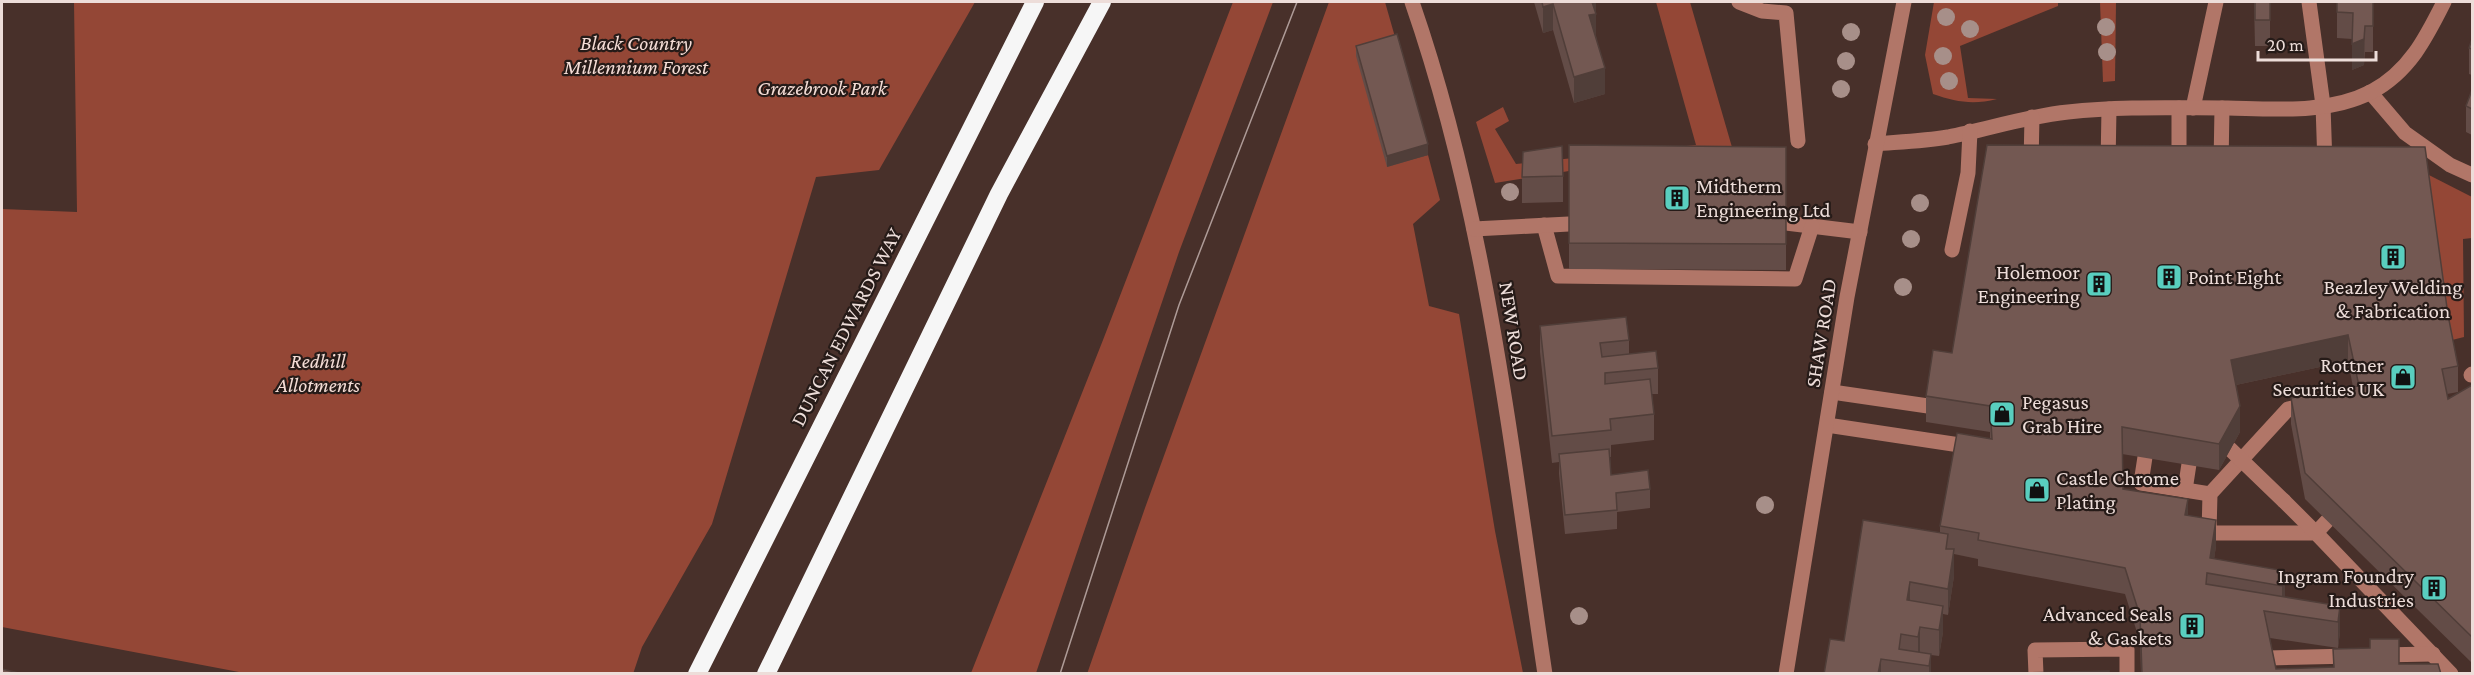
<svg xmlns="http://www.w3.org/2000/svg" width="2474" height="675" font-family="'Crimson Pro',serif">
	<rect width="100%" height="100%" fill="#48302a"/>
	<!-- green -->
	<g fill="#944736">
		<path d="M74 2H975L879 170 816 177 712 524 642 647 633 674 240 673 239 672 2 627V209L77 212Z"/>
		<path d="M1233 2H1273L1179 252 1036 673H971L1103 340Z"/>
		<path d="M1329 2H1385L1397 44 1387 166 1428 155 1440 200 1413 224 1429 306 1459 314 1495 531 1523 673 1087 674 1145 508Z"/>
		<path d="M1656 2H1690L1738 168 1786 173 1569 171 1495 183 1476 122 1503 107 1509 121 1495 129 1516 164 1696 145Z"/>
		<path d="M1934 2H2058V6L1960 46 1968 98 1997 99C1973 105 1956 102 1933 94L1925 55Z"/>
		<path d="M2100 2H2116L2115 81 2103 82Z"/>
		<path d="M2425 173 2472 197V238L2463 239 2464 337 2448 341Z"/>
	</g>
	<g fill="none" stroke-linecap="round" stroke-linejoin="round">
		<!-- minor -->
		<g stroke="#b17668" stroke-width="15">
			<path d="M1412 2C1487 218 1511 448 1545 674"/>
			<path d="M1739 2 1762 11 1786 13 1798 141"/>
			<path d="M2309 2 2323 105 2325 165"/>
			<path d="M2370 92 2405 133 2450 165 2472 175"/>
			<path d="M2193 108 2216 2"/>
			<path d="M1875 144C1899 142 1924 141 1948 137 1989 129 2027 116 2068 112 2121 106 2175 108 2228 108 2275 109 2328 114 2371 92 2409 72 2426 38 2444 2"/>
			<path d="M2031 164 2032 117"/>
			<path d="M2108 165 2109 109"/>
			<path d="M2179 165V108"/>
			<path d="M2221 165 2222 108"/>
			<path d="M1786 223 1860 232"/>
			<path d="M1544 225 1558 276 1795 279 1812 226"/>
			<path d="M1474 229 1569 224"/>
			<path d="M1952 250 1968 173 1970 131"/>
			<path d="M2471 375 2472 374"/>
			<path d="M1832 392 1928 406"/>
			<path d="M2309 404 2288 409 2210 494 2209 533H2316L2451 674"/>
			<path d="M1827 425 1973 447"/>
			<path d="M2145 457 2141 483 2210 494"/>
			<path d="M2185 490 2189 464"/>
			<path d="M2284 501 2316 533 2327 521"/>
			<path d="M2379 655 2433 654"/>
			<path d="M2268 658 2352 656"/>
			<path d="M1786 674 1847 297 1904 2"/>
			<path d="M2036 674 2035 650 2127 649V674"/>
		</g>
		<!-- highway -->
		<g stroke="#f6f6f6" stroke-width="18">
			<path d="M697 674 1035 2"/>
			<path d="M766 674 999 194 1102 2"/>
		</g>
		<!-- tram -->
		<path stroke="#ae9b97" stroke-width="1.5" d="M1060 674 1179 305 1297 2"/>
		<!-- minor-bridge -->
		<path stroke="#b17668" stroke-width="15" d="M2230 449 2284 501"/>
	</g>
	<!-- trees -->
	<g fill="#a78f89">
		<circle cx="1946" cy="17" r="9"/>
		<circle cx="2106" cy="27" r="9"/>
		<circle cx="1970" cy="29" r="9"/>
		<circle cx="1851" cy="32" r="9"/>
		<circle cx="2107" cy="52" r="9"/>
		<circle cx="1943" cy="56" r="9"/>
		<circle cx="1846" cy="61" r="9"/>
		<circle cx="1949" cy="81" r="9"/>
		<circle cx="1841" cy="89" r="9"/>
		<circle cx="1510" cy="192" r="9"/>
		<circle cx="1920" cy="203" r="9"/>
		<circle cx="1911" cy="239" r="9"/>
		<circle cx="1903" cy="287" r="9"/>
		<circle cx="1765" cy="505" r="9"/>
		<circle cx="1579" cy="616" r="9"/>
	</g>
	<!-- wall -->
	<g fill="#634c47">
		<path d="M1534 2H1596V36L1605 94 1574 103 1553 30 1543 33Z"/>
		<path d="M2254 2H2270V46H2255Z"/>
		<path d="M2337 2H2373V52H2365L2364 65 2352 70V39L2337 38Z"/>
		<path d="M2472 39V75L2469 74V48Z"/>
		<path d="M1356 46 1428 155 1387 167 1356 56Z"/>
		<path d="M2472 90V135L2466 132V106Z"/>
		<path d="M1569 145 1786 147V270L1569 269Z"/>
		<path d="M1563 176V202L1522 203V177Z"/>
		<path d="M2448 315 2458 366V392L2447 394 2448 399 2472 385V663L2305 499 2291 424V398L2353 387 2348 361 2236 385 2240 432 2219 470 2122 454 2123 489 2188 516 2216 546 2214 559 2285 571V597L2340 606V632L2338 648 2270 638 2276 669 2333 667V649L2441 674H2141L2140 642 2125 594 1978 566V559L1954 554V576L1948 615 1943 614V632L1939 656 1931 655V674H1824L1844 641 1940 533V526L1990 439V432L1926 422V396L1952 353Z"/>
		<path d="M1540 326 1629 340V354L1658 368V394H1652L1654 414V440L1611 445V457H1610L1611 475 1650 489V508L1617 512V529L1565 534 1559 474V462L1552 463 1540 352Z"/>
	</g>
	<!-- shaded-wall -->
	<g fill="#503e39">
		<path d="M1589 2H1596V40L1589 41Z"/>
		<path d="M1553 4V30L1543 33V7Z"/>
		<path d="M2365 26 2364 65 2352 70V44Z"/>
		<path d="M1605 68V94L1574 103V77Z"/>
		<path d="M1428 144V155L1387 167V156Z"/>
		<path d="M2348 335V361L2231 386V360Z"/>
		<path d="M2240 406V432L2219 470V444Z"/>
		<path d="M2188 499V525L2185 515Z"/>
		<path d="M2216 520V546L2212 574 2210 558Z"/>
		<path d="M1954 549V576L1948 615V589Z"/>
		<path d="M2285 571V597L2282 612V586Z"/>
		<path d="M1910 582V609L1907 600Z"/>
		<path d="M1943 606V632L1939 656V630Z"/>
		<path d="M2340 606V632L2338 648V622Z"/>
		<path d="M1920 627V653L1918 663V637Z"/>
		<path d="M1931 654V674H1929V666Z"/>
		<path d="M1881 659V674H1878Z"/>
	</g>
	<!-- building -->
	<g fill="#735852" stroke="#503e39" stroke-width="1.5">
		<path d="M1542 2H1592L1596 14 1589 15 1605 68 1574 77 1553 4 1543 7Z"/>
		<rect x="2255" y="2" width="15" height="18"/>
		<path d="M2337 2H2373V26H2365L2364 39 2352 44 2353 13 2337 12Z"/>
		<path d="M1397 34 1428 144 1387 156 1356 46Z"/>
		<path d="M2472 39V49L2469 48Z"/>
		<path d="M2472 90V109L2466 106Z"/>
		<path d="M1569 145 1786 147V244L1569 243Z"/>
		<path d="M1987 145 2425 147 2448 315 2458 366 2442 369 2448 399 2472 385V637L2305 473 2291 398 2359 386 2348 335 2231 360 2240 406 2219 444 2122 427 2123 489 2188 499 2185 515 2216 520 2210 558 2285 571 2282 586 2207 573 2206 584 2340 606 2338 622 2264 611 2276 669 2334 667 2333 649 2370 648V639H2399V664H2438L2441 674H2142L2140 616 2125 568 1978 540 1979 533 1940 526 1957 433 1992 439 1990 406 1926 396 1933 350 1952 353Z"/>
		<path d="M1562 146 1563 176 1522 177 1523 152Z"/>
		<path d="M1626 317 1629 340 1600 343 1602 357 1656 351 1658 368 1605 373V384L1650 379 1654 414 1610 419 1611 430 1552 436 1540 326Z"/>
		<path d="M1609 449 1611 475 1648 470 1650 489 1616 493 1617 510 1565 515 1559 454Z"/>
		<path d="M1863 520 1948 534 1946 549H1954L1948 589 1910 582 1907 600 1943 606 1939 630 1920 627 1918 637 1901 634 1899 649 1931 654 1929 666 1881 659 1878 674H1824L1830 639 1844 641Z"/>
		<path d="M2 669 23 674H2Z"/>
		<path d="M2109 671V674H2020V673Z"/>
	</g>
	<!-- icons -->
	<defs>
		<symbol id="building-square" viewBox="-11 -11 22 22"><rect x="-9" y="-9" width="18" height="18" rx="4" fill="#59cebf" stroke="#261b18"/><path d="M-4-6H4V6H1V3H-1V6H-4ZM-2.5-4.3h1.7v1.8h-1.7ZM.8-4.3h1.7v1.8H.8ZM-2.5-1h1.7V.8h-1.7ZM.8-1h1.7V.8H.8Z" fill="#111"/></symbol>
		<symbol id="shop-square" viewBox="-11 -11 22 22"><rect x="-9" y="-9" width="18" height="18" rx="4" fill="#59cebf" stroke="#261b18"/><path d="M-5-2.5h2.3a2.7 3.5 0 0 1 5.4 0H5L5.5 6h-11ZM-1.5-2.5h3a1.5 2.3 0 0 0-3 0Z" fill="#111"/></symbol>
	</defs>
	<g fill-rule="evenodd">
		<use href="#building-square" x="1662" y="183" width="30" height="30"/>
		<use href="#building-square" x="2378" y="242" width="30" height="30"/>
		<use href="#building-square" x="2154" y="262" width="30" height="30"/>
		<use href="#building-square" x="2084" y="269" width="30" height="30"/>
		<use href="#shop-square" x="2388" y="362" width="30" height="30"/>
		<use href="#shop-square" x="1987" y="399" width="30" height="30"/>
		<use href="#shop-square" x="2022" y="475" width="30" height="30"/>
		<use href="#building-square" x="2419" y="573" width="30" height="30"/>
		<use href="#building-square" x="2177" y="611" width="30" height="30"/>
	</g>
	<g text-anchor="middle" stroke-width="4.5" stroke-linejoin="round" paint-order="stroke">
		<!-- park labels -->
		<g font-size="21" font-style="italic" fill="#f5ddd6" stroke="#261b18">
			<text x="636" y="50">Black Country<tspan x="636" dy="24">Millennium Forest</tspan></text>
			<text x="822" y="95">Grazebrook Park</text>
			<text x="318" y="368">Redhill<tspan x="318" dy="24">Allotments</tspan></text>
		</g>
		<!-- poi labels -->
		<g font-size="21" fill="#edddd9" stroke="#261b18" text-anchor="start">
			<text x="1696" y="193">Midtherm<tspan x="1696" dy="24">Engineering Ltd</tspan></text>
			<text x="2080" y="279" text-anchor="end">Holemoor<tspan x="2080" dy="24">Engineering</tspan></text>
			<text x="2188" y="284">Point Eight</text>
			<text x="2393" y="294" text-anchor="middle">Beazley Welding<tspan x="2393" dy="24">&amp; Fabrication</tspan></text>
			<text x="2384" y="372" text-anchor="end">Rottner<tspan x="2384" dy="24">Securities UK</tspan></text>
			<text x="2022" y="409">Pegasus<tspan x="2022" dy="24">Grab Hire</tspan></text>
			<text x="2056" y="485">Castle Chrome<tspan x="2056" dy="24">Plating</tspan></text>
			<text x="2414" y="583" text-anchor="end">Ingram Foundry<tspan x="2414" dy="24">Industries</tspan></text>
			<text x="2172" y="621" text-anchor="end">Advanced Seals<tspan x="2172" dy="24">&amp; Gaskets</tspan></text>
		</g>
		<!-- street labels -->
		<g font-size="21" fill="#edddd9" stroke="#261b18">
			<text transform="translate(846 327) rotate(-63)" y="7">DUNCAN EDWARDS WAY</text>
			<text transform="translate(1514 331) rotate(81)" y="7">NEW ROAD</text>
			<text transform="translate(1821 333) rotate(-81)" y="7">SHAW ROAD</text>
		</g>
	</g>
	<!-- border -->
	<rect width="2474" height="675" fill="none" stroke="#edddd9" stroke-width="6"/>
	<!-- scale -->
	<path d="M2258 51v9h118v-9" fill="none" stroke="#edddd9" stroke-width="3"/>
	<text x="2267" y="51" font-size="18" fill="#edddd9" stroke="#261b18" stroke-width="4.5" paint-order="stroke">20 m</text>
</svg>
